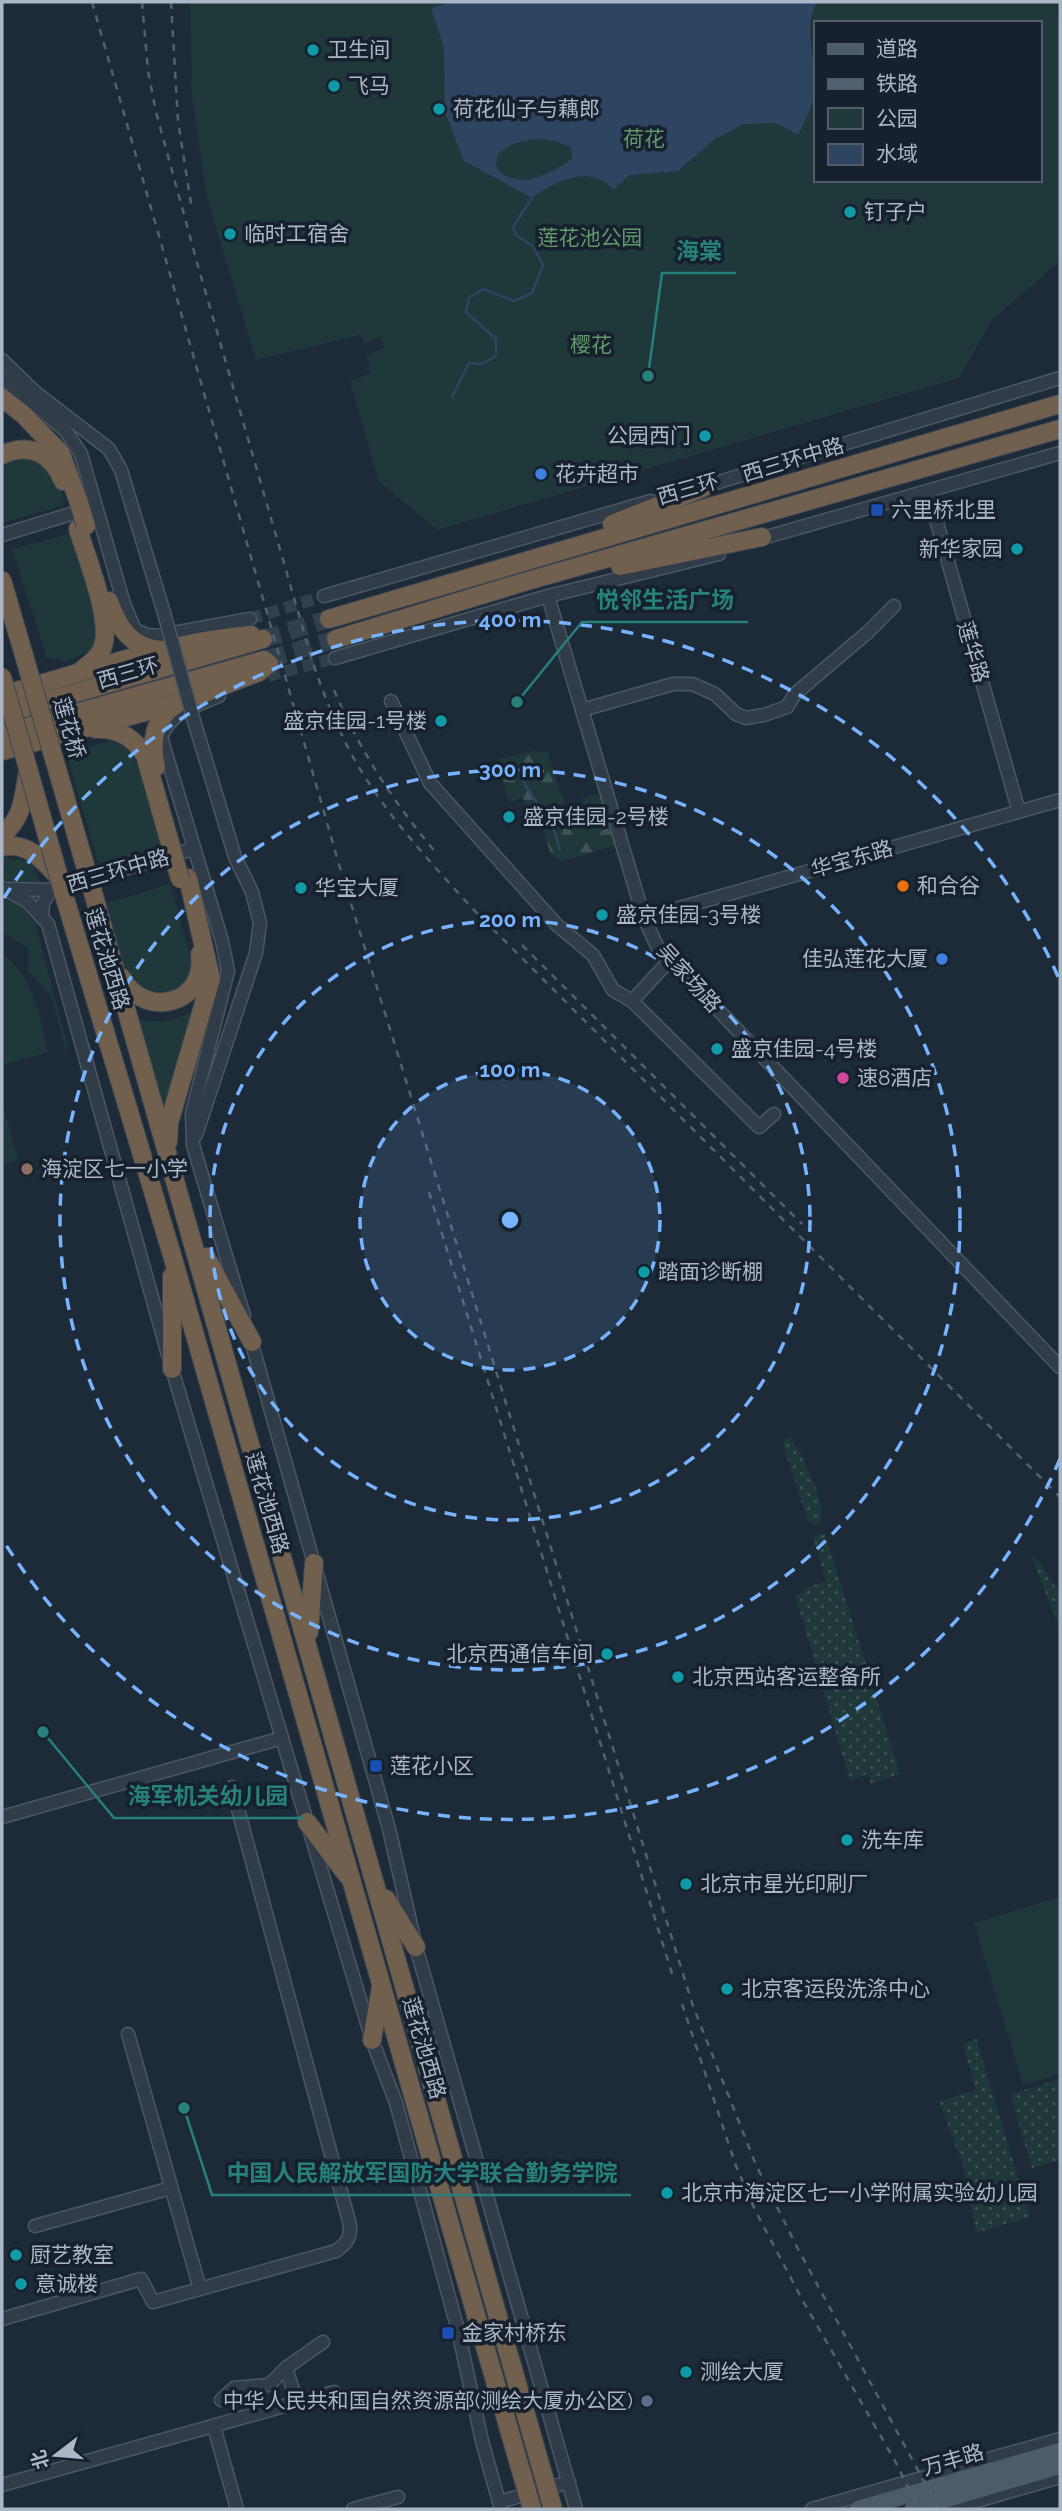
<svg xmlns="http://www.w3.org/2000/svg" width="1062" height="2511" font-family="Raleway,'Noto Sans SC',sans-serif">
	<defs>
		<pattern id="grass-dots" width="8" height="8" patternUnits="userSpaceOnUse" patternTransform="scale(1.75)"><rect width="8" height="8" fill="#1f383a"/><path d="M2 2h.1M6 6h.1" fill="none" stroke="#3d5355" stroke-width="1.8" stroke-linecap="round"/></pattern>
		<pattern id="forest-firs" width="22" height="20" patternUnits="userSpaceOnUse" patternTransform="scale(1.75)"><rect width="22" height="20" fill="#1f383a"/><path d="M5 1l3.5 6h-7zM16 11l3.5 6h-7z" fill="#3d5355"/></pattern>
	</defs>
	<rect width="100%" height="100%" fill="#1d2b39"/>
	<!-- grass -->
	<g fill="url(#grass-dots)">
		<path d="M788 1437H791C801 1454 828 1504 820 1523L814 1525 808 1521 784 1448V1441Z"/>
		<path d="M825 1533 900 1774 871 1784 868 1774 850 1780 795 1595 804 1592 805 1588 826 1581 813 1537Z"/>
		<path d="M1031 1555 1040 1562 1060 1594V1629Z"/>
		<path d="M976 2038 1030 2217 976 2233 963 2165 939 2101 976 2090 963 2045Z"/>
		<path d="M1060 2079V2160L1032 2168 1010 2094Z"/>
	</g>
	<!-- forest -->
	<path fill="url(#forest-firs)" d="M533 751 548 752 569 821 578 822 587 816 583 797 606 793 621 844 562 861 551 855 541 822 531 824 523 798 509 802 496 760Z"/>
	<!-- green -->
	<g fill="#1f383a" fill-rule="evenodd">
		<path d="M190 2H1060V6L1057 7 1060 34V261L992 320 959 378 437 530 378 480 350 381 371 373 367 356 384 348 381 337 364 343 360 335 256 360 207 198 192 99ZM815 23H1039V180H815Z"/>
		<path d="M19 456 39 457 59 486 65 505 2 523V467L6 461Z"/>
		<path d="M73 533 100 625 96 643 89 651 67 661 47 658 12 549Z"/>
		<path d="M111 741C119 744 125 746 130 753 145 771 154 824 161 849L99 867 66 752Z"/>
		<path d="M2 857 31 862 42 886H27L2 879Z"/>
		<path d="M170 884 193 965 184 984 175 995 150 996 126 978 107 903Z"/>
		<path d="M2 899C18 902 25 909 35 922L68 1047 67 1054 51 996 28 971V948L2 932Z"/>
		<path d="M2 954C35 977 39 1015 48 1052L2 1065Z"/>
		<path d="M199 1007 167 1106 163 1105 137 1019C161 1025 179 1020 199 1007Z"/>
		<path d="M2 1101 18 1160 2 1165Z"/>
		<path d="M1060 1897V2074L1023 2085 974 1923Z"/>
	</g>
	<!-- water -->
	<path fill="#2d4560" fill-rule="evenodd" d="M452 2H817C802 29 817 60 815 89 814 105 805 121 798 135L776 123 744 124 715 139 678 171 630 175 613 190C592 163 554 181 532 198L464 161 445 112 444 48 431 8ZM540 139 556 141 570 147 573 157C567 164 558 168 550 172 497 200 466 144 540 139Z"/>
	<g fill="none" stroke-linecap="round" stroke-linejoin="round">
		<!-- stream -->
		<g stroke="#2d4560" stroke-width="2.5">
			<path d="M452 397 469 363 482 364 496 356V339L466 312 469 298 483 289 514 301 532 293 543 265 533 246 517 236 513 227 532 198"/>
			<path d="M513 766 553 827 560 850"/>
		</g>
		<!-- minor-tunnel -->
		<g stroke="#32404e" stroke-width="12" stroke-dasharray="12 6" stroke-linecap="butt">
			<path d="M250 619 324 596"/>
			<path d="M268 676 335 658"/>
		</g>
		<!-- highway-tunnel -->
		<g stroke="#32404e" stroke-width="18" stroke-dasharray="18 9" stroke-linecap="butt">
			<path d="M263 639 329 619"/>
			<path d="M268 659 336 639"/>
		</g>
		<defs>
			<g id="minor">
				<path d="M2 360 35 392 109 449 121 470 164 613"/>
				<path d="M2 377 65 430 81 454 124 604 135 630 147 635 157 636 250 619"/>
				<path d="M696 489 1060 378"/>
				<path d="M928 491 1019 812"/>
				<path d="M2 535 87 509"/>
				<path d="M756 540 1060 453"/>
				<path d="M324 596 651 501"/>
				<path d="M548 596 644 918 657 946 1060 1367"/>
				<path d="M335 658 548 596 719 554"/>
				<path d="M219 696C194 707 172 711 161 737L222 941 228 971 192 1113 193 1145 244 1316"/>
				<path d="M391 701 430 783 557 925 593 955 613 990 632 1001 759 1127 774 1114"/>
				<path d="M582 710 673 684H692L715 694 736 714 746 718 764 715 787 707 795 694 868 632 894 606"/>
				<path d="M194 721 235 857 252 892 260 923 256 953 196 1135"/>
				<path d="M3 888 28 902 48 924 172 1369 372 2040 396 2103 458 2330 482 2441 501 2509"/>
				<path d="M9 889 51 890 43 903 42 918"/>
				<path d="M51 890 193 849"/>
				<path d="M644 918 1060 800"/>
				<path d="M632 1001 670 960"/>
				<path d="M250 1337 389 1829 416 1947 576 2509"/>
				<path d="M2 1817 282 1738"/>
				<path d="M128 2034 200 2289"/>
				<path d="M35 2226 171 2188"/>
				<path d="M2 2319 141 2279 153 2302 336 2251C346 2244 351 2238 350 2225L232 1787"/>
				<path d="M286 2368 297 2403"/>
				<path d="M221 2400 234 2388 269 2385 286 2368 323 2342"/>
				<path d="M214 2427 237 2509"/>
				<path d="M2 2485 334 2392"/>
				<path d="M499 2502 569 2482"/>
				<path d="M353 2509 398 2497"/>
				<path d="M812 2509 1060 2439"/>
				<path d="M949 2509 1060 2477"/>
			</g>
			<g id="major">
				<path d="M858 2509 1060 2451"/>
				<path d="M913 2509 1060 2466"/>
			</g>
			<g id="highway">
				<path d="M2 398 24 415 61 454 78 500"/>
				<path d="M2 455C29 442 52 453 63 481"/>
				<path d="M612 524 703 488"/>
				<path d="M78 529C86 556 115 626 101 651 97 659 89 664 82 670"/>
				<path d="M620 566 762 537"/>
				<path d="M109 601C118 627 131 648 161 650"/>
				<path d="M329 619 1060 404"/>
				<path d="M336 639 524 582 1060 429"/>
				<path d="M2 695C84 673 166 642 251 635"/>
				<path d="M2 714 263 639"/>
				<path d="M96 729C118 728 133 737 145 755L168 836"/>
				<path d="M2 734 264 660"/>
				<path d="M2 751 181 702 259 672 269 664"/>
				<path d="M156 767C150 741 154 718 178 703"/>
				<path d="M2 835C23 819 24 795 28 770"/>
				<path d="M2 847C28 841 44 861 60 879"/>
				<path d="M92 889 504 2338"/>
				<path d="M64 895 172 1255 484 2343"/>
				<path d="M121 977C144 1020 207 1005 200 954"/>
				<path d="M168 1142 169 1123 211 979 188 878"/>
				<path d="M206 1257 252 1342"/>
				<path d="M172 1369V1276"/>
				<path d="M309 1632 314 1563"/>
				<path d="M307 1822 347 1875"/>
				<path d="M386 1899 416 1947"/>
				<path d="M372 2040 381 1987"/>
			</g>
		</defs>
		<!-- minor casing -->
		<use href="#minor" stroke="#4c5764" stroke-width="15"/>
		<!-- major casing -->
		<use href="#major" stroke="#3b4552" stroke-width="18"/>
		<!-- highway casing -->
		<use href="#highway" stroke="#3c4753" stroke-width="20"/>
		<!-- minor -->
		<use href="#minor" stroke="#313c49" stroke-width="12"/>
		<!-- major -->
		<use href="#major" stroke="#4e5b69" stroke-width="16"/>
		<!-- highway -->
		<use href="#highway" stroke="#70604d" stroke-width="18"/>
		<!-- rail -->
		<g stroke="#526171" stroke-width="2.5" stroke-dasharray="7 7" stroke-linecap="butt">
			<path d="M92 2 340 868 693 2006 756 2165 798 2249 939 2509"/>
			<path d="M142 2 148 71 156 112 198 266 312 660C324 696 338 731 357 764 388 817 431 863 472 908L1060 1497"/>
			<path d="M171 2 178 121 192 210"/>
			<path d="M334 690C359 750 396 806 438 855"/>
			<path d="M522 945 802 1224"/>
			<path d="M429 1192 674 1980"/>
			<path d="M682 2004 736 2166 756 2212 803 2301 895 2461 919 2509"/>
		</g>
		<defs>
			<path id="minor-bridge" d="M164 613 194 721"/>
			<g id="highway-bridge">
				<path d="M78 500 86 526"/>
				<path d="M2 580 92 889"/>
				<path d="M2 677 64 895"/>
				<path d="M168 836 180 879"/>
				<path d="M504 2338 553 2509"/>
				<path d="M484 2343 532 2509"/>
			</g>
		</defs>
		<!-- minor-bridge casing -->
		<use href="#minor-bridge" stroke="#4c5764" stroke-width="15" stroke-linecap="butt"/>
		<!-- highway-bridge casing -->
		<use href="#highway-bridge" stroke="#3c4753" stroke-width="20" stroke-linecap="butt"/>
		<!-- minor-bridge -->
		<use href="#minor-bridge" stroke="#313c49" stroke-width="12"/>
		<!-- highway-bridge -->
		<use href="#highway-bridge" stroke="#70604d" stroke-width="18"/>
	</g>
	<!-- distance rings -->
	<circle cx="510" cy="1220" r="150" fill="#77b4ff" fill-opacity=".12"/>
	<g fill="none" stroke="#77b4ff" stroke-width="3.5" stroke-dasharray="12 9">
		<circle cx="510" cy="1220" r="150"/>
		<circle cx="510" cy="1220" r="300"/>
		<circle cx="510" cy="1220" r="450"/>
		<path d="M1060 1459A600 600 0 0 1 4 1542M4 898A600 600 0 0 1 1060 981"/>
	</g>
	<!-- markers -->
	<g fill="#0f9aa8" stroke="#17212d" stroke-width="2.5">
		<circle cx="313" cy="50" r="7"/>
		<circle cx="334" cy="86" r="7"/>
		<circle cx="439" cy="109" r="7"/>
		<circle cx="850" cy="212" r="7"/>
		<circle cx="230" cy="234" r="7"/>
		<circle cx="705" cy="436" r="7"/>
		<circle cx="1017" cy="549" r="7"/>
		<circle cx="441" cy="721" r="7"/>
		<circle cx="509" cy="817" r="7"/>
		<circle cx="301" cy="888" r="7"/>
		<circle cx="602" cy="915" r="7"/>
		<circle cx="717" cy="1049" r="7"/>
		<circle cx="644" cy="1272" r="7"/>
		<circle cx="607" cy="1654" r="7"/>
		<circle cx="678" cy="1677" r="7"/>
		<circle cx="847" cy="1840" r="7"/>
		<circle cx="686" cy="1884" r="7"/>
		<circle cx="727" cy="1989" r="7"/>
		<circle cx="667" cy="2193" r="7"/>
		<circle cx="16" cy="2255" r="7"/>
		<circle cx="21" cy="2284" r="7"/>
		<circle cx="686" cy="2372" r="7"/>
	</g>
	<g fill="#3f7fe0" stroke="#17212d" stroke-width="2.5">
		<circle cx="541" cy="474" r="7"/>
		<circle cx="942" cy="959" r="7"/>
	</g>
	<g fill="#1a4fb4" stroke="#17212d" stroke-width="2.5">
		<rect x="870" y="503" width="14" height="14" rx="3.5"/>
		<rect x="369" y="1759" width="14" height="14" rx="3.5"/>
		<rect x="441" y="2326" width="14" height="14" rx="3.5"/>
	</g>
	<circle fill="#e8710a" stroke="#17212d" stroke-width="2.5" cx="903" cy="886" r="7"/>
	<circle fill="#d1479c" stroke="#17212d" stroke-width="2.5" cx="843" cy="1078" r="7"/>
	<circle fill="#8d6e63" stroke="#17212d" stroke-width="2.5" cx="27" cy="1169" r="7"/>
	<circle fill="#5c6f8a" stroke="#17212d" stroke-width="2.5" cx="647" cy="2401" r="7"/>
	<g text-anchor="middle" stroke-width="7" stroke-linejoin="round" paint-order="stroke">
		<!-- poi labels -->
		<g font-size="21" fill="#abb7c6" stroke="#17212d" text-anchor="start">
			<text x="327" y="57">卫生间</text>
			<text x="348" y="93">飞马</text>
			<text x="453" y="116">荷花仙子与藕郎</text>
			<text x="864" y="219">钉子户</text>
			<text x="244" y="241">临时工宿舍</text>
			<text x="691" y="443" text-anchor="end">公园西门</text>
			<text x="555" y="481">花卉超市</text>
			<text x="891" y="517">六里桥北里</text>
			<text x="1003" y="556" text-anchor="end">新华家园</text>
			<text x="427" y="728" text-anchor="end">盛京佳园-1号楼</text>
			<text x="523" y="824">盛京佳园-2号楼</text>
			<text x="917" y="893">和合谷</text>
			<text x="315" y="895">华宝大厦</text>
			<text x="616" y="922">盛京佳园-3号楼</text>
			<text x="928" y="966" text-anchor="end">佳弘莲花大厦</text>
			<text x="731" y="1056">盛京佳园-4号楼</text>
			<text x="857" y="1085">速8酒店</text>
			<text x="41" y="1176">海淀区七一小学</text>
			<text x="658" y="1279">踏面诊断棚</text>
			<text x="593" y="1661" text-anchor="end">北京西通信车间</text>
			<text x="692" y="1684">北京西站客运整备所</text>
			<text x="390" y="1773">莲花小区</text>
			<text x="861" y="1847">洗车库</text>
			<text x="700" y="1891">北京市星光印刷厂</text>
			<text x="741" y="1996">北京客运段洗涤中心</text>
			<text x="681" y="2200">北京市海淀区七一小学附属实验幼儿园</text>
			<text x="30" y="2262">厨艺教室</text>
			<text x="35" y="2291">意诚楼</text>
			<text x="462" y="2340">金家村桥东</text>
			<text x="700" y="2379">测绘大厦</text>
			<text x="633" y="2408" text-anchor="end">中华人民共和国自然资源部(测绘大厦办公区)</text>
		</g>
		<!-- park labels -->
		<g font-size="21" fill="#60996a" stroke="#17212d">
			<text x="644" y="146">荷花</text>
			<text x="590" y="245">莲花池公园</text>
			<text x="591" y="352">樱花</text>
		</g>
		<!-- street labels -->
		<g font-size="21" fill="#abb7c6" stroke="#17212d">
			<text transform="translate(793 460) rotate(-17)" y="7">西三环中路</text>
			<text transform="translate(688 489) rotate(-16)" y="7">西三环</text>
			<text transform="translate(973 652) rotate(74)" y="7">莲华路</text>
			<text transform="translate(128 673) rotate(-16)" y="7">西三环</text>
			<text transform="translate(69 728) rotate(74)" y="7">莲花桥</text>
			<text transform="translate(852 859) rotate(-16)" y="7">华宝东路</text>
			<text transform="translate(118 871) rotate(-16)" y="7">西三环中路</text>
			<text transform="translate(107 959) rotate(73)" y="7">莲花池西路</text>
			<text transform="translate(689 978) rotate(48)" y="7">吴家场路</text>
			<text transform="translate(267 1503) rotate(74)" y="7">莲花池西路</text>
			<text transform="translate(424 2048) rotate(74)" y="7">莲花池西路</text>
			<text transform="translate(953 2460) rotate(-16)" y="7">万丰路</text>
		</g>
	</g>
	<circle cx="510" cy="1220" r="10" fill="#77b4ff" stroke="#17212d" stroke-width="3.5"/>
	<g font-size="21" text-anchor="middle" font-weight="bold" fill="#77b4ff" stroke="#17212d" stroke-width="7" stroke-linejoin="round" paint-order="stroke">
		<text x="510" y="627">400 m</text>
		<text x="510" y="777">300 m</text>
		<text x="510" y="927">200 m</text>
		<text x="510" y="1077">100 m</text>
	</g>
	<!-- callouts -->
	<path fill="none" stroke="#26807b" stroke-width="2.5" d="M648 376L662 273H736M517 702L582 622H748M43 1732L114 1818H303M184 2108L212 2195H631"/>
	<g fill="#26807b" stroke="#17212d" stroke-width="2.5">
		<circle cx="648" cy="376" r="7"/>
		<circle cx="517" cy="702" r="7"/>
		<circle cx="43" cy="1732" r="7"/>
		<circle cx="184" cy="2108" r="7"/>
	</g>
	<g font-size="23" text-anchor="middle" font-weight="bold" fill="#26807b" stroke="#17212d" stroke-width="7" stroke-linejoin="round" paint-order="stroke">
		<text x="699" y="259">海棠</text>
		<text x="665" y="608">悦邻生活广场</text>
		<text x="208" y="1804">海军机关幼儿园</text>
		<text x="422" y="2181">中国人民解放军国防大学联合勤务学院</text>
	</g>
	<!-- border -->
	<rect width="1062" height="2511" fill="none" stroke="#abb7c6" stroke-width="7"/>
	<!-- legend -->
	<rect x="814" y="21" width="228" height="161" fill="#17212d" stroke="#525d6a" stroke-width="2"/>
	<rect x="828" y="44" width="35" height="10" fill="#4e5b69" stroke="#525d6a" stroke-width="2"/>
	<text x="876" y="56" font-size="21" fill="#abb7c6">道路</text>
	<rect x="828" y="79" width="35" height="10" fill="#526171" stroke="#525d6a" stroke-width="2"/>
	<text x="876" y="91" font-size="21" fill="#abb7c6">铁路</text>
	<rect x="828" y="108" width="35" height="21" fill="#1f383a" stroke="#525d6a" stroke-width="2"/>
	<text x="876" y="126" font-size="21" fill="#abb7c6">公园</text>
	<rect x="828" y="144" width="35" height="21" fill="#2d4560" stroke="#525d6a" stroke-width="2"/>
	<text x="876" y="161" font-size="21" fill="#abb7c6">水域</text>
	<!-- north arrow -->
	<g transform="translate(56 2455) rotate(254)" stroke="#17212d" stroke-width="5" paint-order="stroke">
	<path d="M0-5L12 26L0 18L-12 26Z" fill="#abb7c6"/>
	<text y="-10" font-size="19" font-weight="bold" text-anchor="middle" fill="#abb7c6">北</text>
	</g>
</svg>
